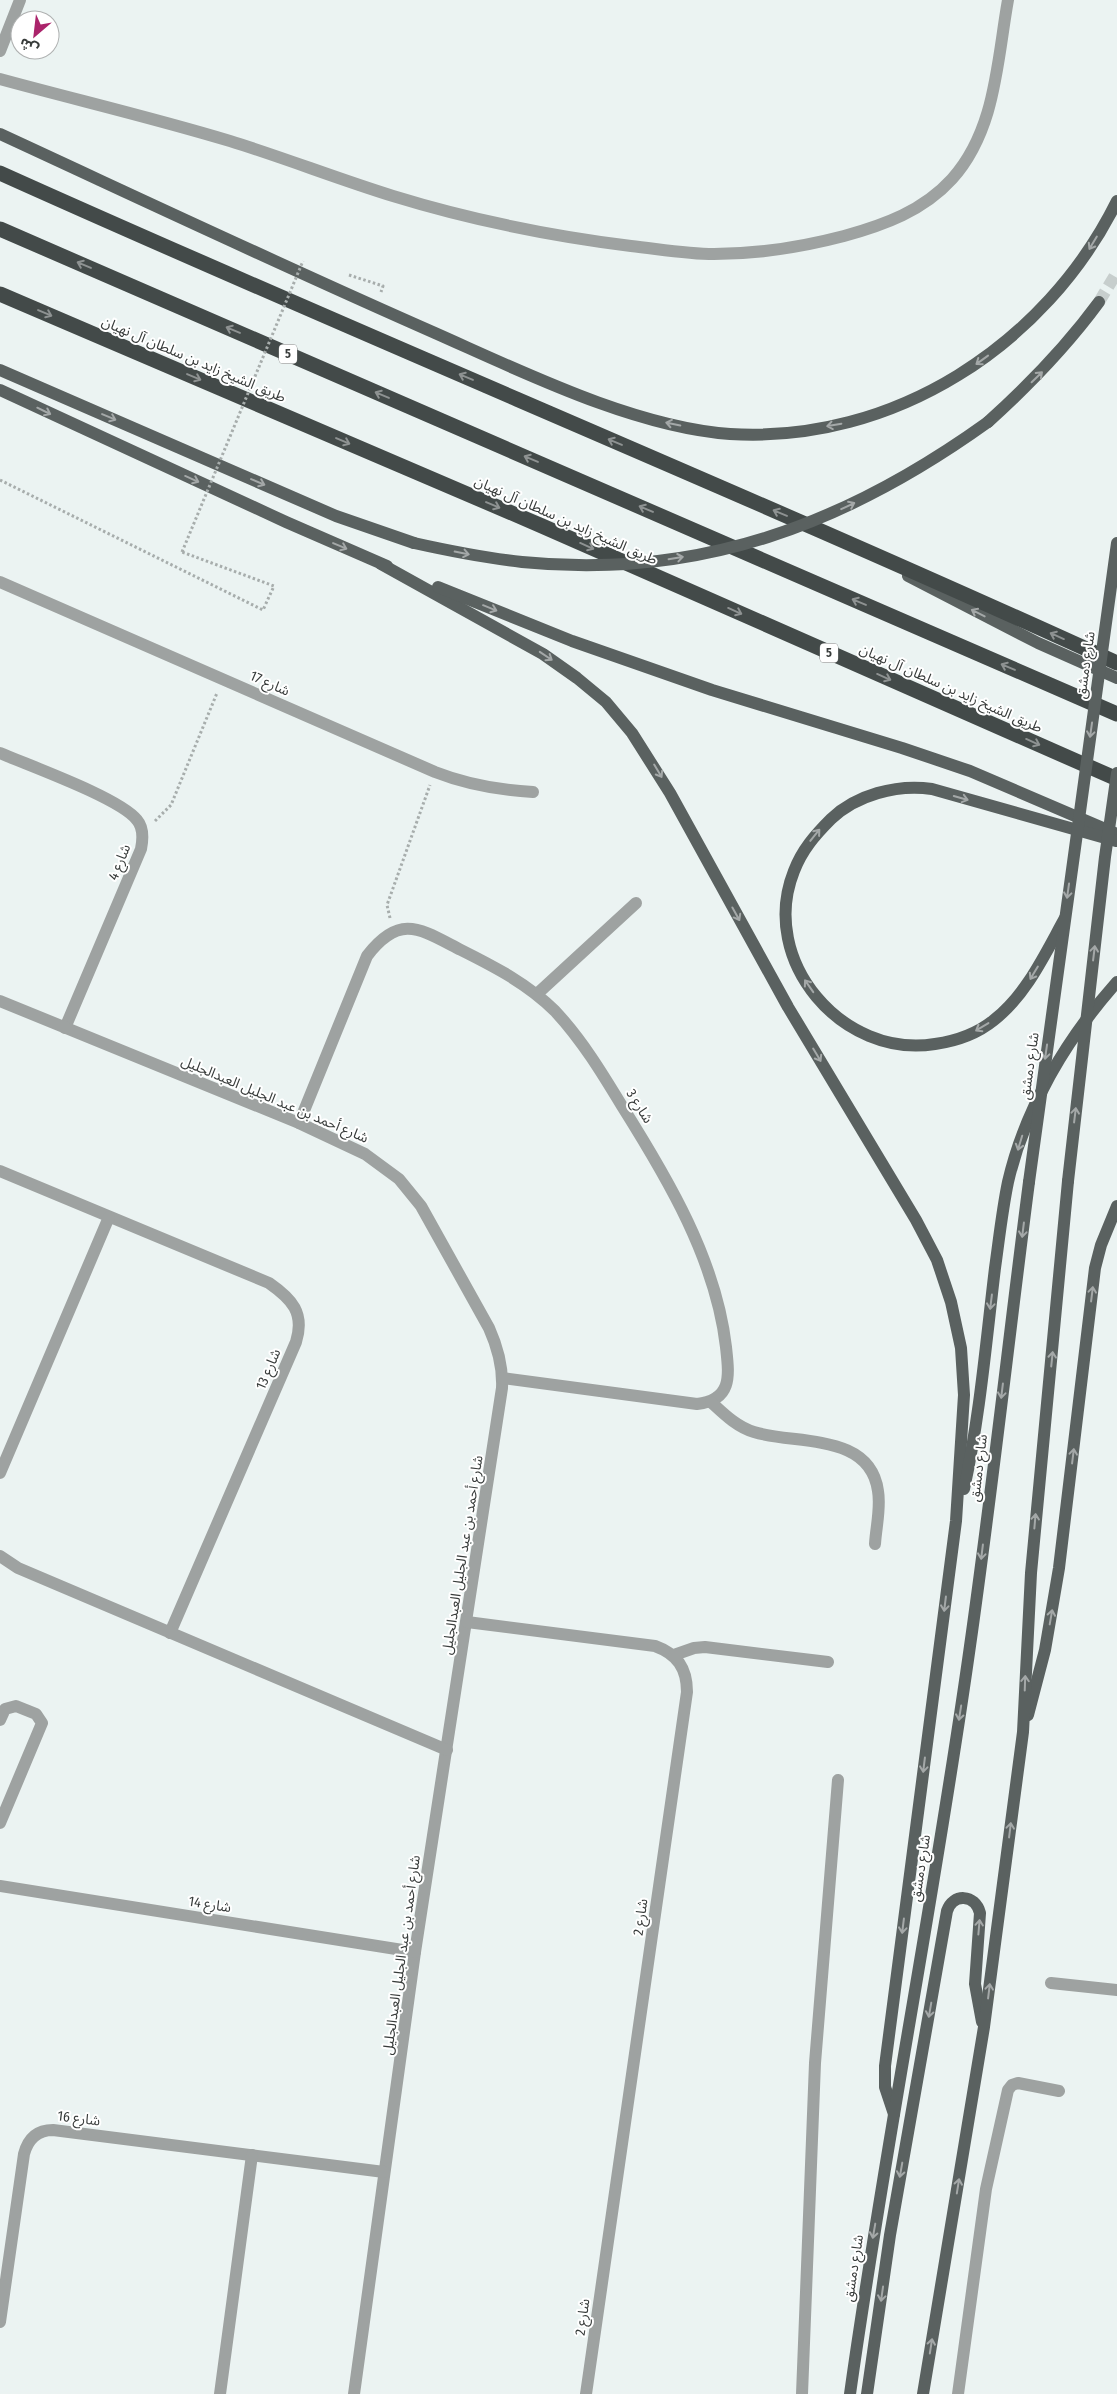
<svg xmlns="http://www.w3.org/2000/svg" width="1117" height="2394" font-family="'Fira Sans Condensed','Noto Sans Arabic',sans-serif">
	<rect width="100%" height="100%" fill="#ebf3f2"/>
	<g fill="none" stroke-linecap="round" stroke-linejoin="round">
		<!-- major-tunnel -->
		<path stroke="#c7cecd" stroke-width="12" stroke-dasharray="12 6" stroke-linecap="butt" d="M1099 302 1117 272"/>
		<!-- path -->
		<g stroke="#a7adac" stroke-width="3" stroke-dasharray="2.5 2.5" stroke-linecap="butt">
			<path d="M349 275 383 286 381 292"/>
			<path d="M0 480 263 610 274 586 182 552"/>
			<path d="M155 821 171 805 217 693"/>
			<path d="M390 918 387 905 430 785"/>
		</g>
		<!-- minor -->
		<g stroke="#9ea2a1" stroke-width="12">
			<path d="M0 51 20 0"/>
			<path d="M0 79C77 100 154 118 230 141 285 158 338 179 393 196 471 220 551 236 631 246 659 249 687 254 714 254 757 254 802 247 844 236 884 225 923 211 952 179 996 130 997 61 1008 0"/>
			<path d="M0 582 435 772C468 785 498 790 533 792"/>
			<path d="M0 753C30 766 120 798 137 820 144 828 143 839 141 849L65 1028"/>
			<path d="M537 994 636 903"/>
			<path d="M0 1001 299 1123 365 1154 399 1179 421 1206 489 1328C498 1348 503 1366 502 1388L415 1952 354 2394"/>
			<path d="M299 1123 367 956C400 913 420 929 461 950 495 967 528 984 555 1011 582 1040 602 1073 622 1106 668 1179 716 1260 726 1347 729 1375 733 1400 697 1404L502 1378"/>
			<path d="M0 1171 269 1283C292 1299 305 1313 296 1342L170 1633"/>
			<path d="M711 1402C724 1414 737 1427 754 1432 795 1445 870 1432 878 1491 881 1508 876 1527 875 1544"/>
			<path d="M0 1473 109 1217"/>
			<path d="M0 1556 18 1568 447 1750"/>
			<path d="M467 1622 655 1646C677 1654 687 1668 687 1692L586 2394"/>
			<path d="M674 1655 694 1648 705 1647 828 1662"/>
			<path d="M0 1720 5 1709 16 1706 36 1714 42 1723 0 1823"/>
			<path d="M0 1886 415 1952"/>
			<path d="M1051 1983 1117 1990"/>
			<path d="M0 2322 24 2154C28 2139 37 2130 53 2130L384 2172"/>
			<path d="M220 2394 252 2155"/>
			<path d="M802 2394 815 2063 838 1780"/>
			<path d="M958 2394 986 2189 1008 2090 1012 2085 1018 2083 1059 2091"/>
		</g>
		<!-- major -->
		<g stroke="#5a6160" stroke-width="12">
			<path d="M0 134C145 201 289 269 435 333 523 372 634 427 730 434 893 444 1046 345 1117 201"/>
			<path d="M0 370 336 516 414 543"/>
			<path d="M0 390 286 522 387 566"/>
			<path d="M988 422C1029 385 1066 347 1099 302"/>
			<path d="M381 564 543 654 577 678 606 702 632 733 670 793 788 1007 916 1220 937 1260 951 1302 961 1348 964 1395 956 1521 885 2066V2087L894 2114"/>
			<path d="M908 576 1038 643 1117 678"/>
			<path d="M438 587 572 641 712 690 902 748 970 771 1117 834"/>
			<path d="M1065 918C1045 954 1027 994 994 1020 978 1033 956 1041 935 1044 843 1059 758 961 794 871 802 850 815 835 831 819 856 795 896 784 932 789L1116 841"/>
			<path d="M964 1489C980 1416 986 1342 995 1268 999 1240 1002 1211 1008 1182 1025 1108 1067 1038 1117 982"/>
			<path d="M1028 1715 1045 1650 1059 1568 1095 1268 1101 1245 1117 1206"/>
			<path d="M850 2394C885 2144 935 1896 970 1646 992 1492 1009 1336 1029 1182"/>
			<path d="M867 2394 890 2235 947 1911C953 1893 975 1894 980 1913L975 1984 982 2022"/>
			<path d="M923 2394 984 2027 1023 1732 1031 1573 1068 1181"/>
		</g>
		<!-- highway -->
		<g stroke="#434a49" stroke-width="15">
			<path d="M0 173C371 340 747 494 1117 663"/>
			<path d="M0 229 1117 714"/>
			<path d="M0 294 542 526 1117 779"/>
		</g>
		<!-- path-bridge -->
		<path stroke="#a7adac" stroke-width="3" stroke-dasharray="2.5 2.5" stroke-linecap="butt" d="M182 552 303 261"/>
		<!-- major-bridge -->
		<g stroke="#5a6160" stroke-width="12">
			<path d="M414 543C450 551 486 558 522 562 699 580 846 524 988 422"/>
			<path d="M1068 1181 1105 857 1117 773"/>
			<path d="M1029 1182 1117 543"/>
		</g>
	</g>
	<!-- one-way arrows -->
	<defs><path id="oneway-shaft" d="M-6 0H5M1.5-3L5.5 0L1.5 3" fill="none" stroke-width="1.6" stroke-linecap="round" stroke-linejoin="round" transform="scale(1.25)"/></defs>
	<g stroke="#a4a8a8">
		<use href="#oneway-shaft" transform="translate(1093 243) rotate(121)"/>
		<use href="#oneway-shaft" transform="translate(982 360) rotate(144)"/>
		<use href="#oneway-shaft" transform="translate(1037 377) rotate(-44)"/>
		<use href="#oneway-shaft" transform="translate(44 411) rotate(26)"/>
		<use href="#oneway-shaft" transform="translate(109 417) rotate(23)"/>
		<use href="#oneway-shaft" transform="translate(673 424) rotate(-168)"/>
		<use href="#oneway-shaft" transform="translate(834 425) rotate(170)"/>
		<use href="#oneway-shaft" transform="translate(192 479) rotate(24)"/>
		<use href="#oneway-shaft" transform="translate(258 482) rotate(23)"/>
		<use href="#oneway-shaft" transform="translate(848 506) rotate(-25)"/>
		<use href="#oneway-shaft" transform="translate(340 546) rotate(23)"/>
		<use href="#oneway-shaft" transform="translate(462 553) rotate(11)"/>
		<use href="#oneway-shaft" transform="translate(676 558) rotate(-9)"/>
		<use href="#oneway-shaft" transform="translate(490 608) rotate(22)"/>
		<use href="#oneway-shaft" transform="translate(978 613) rotate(-153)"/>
		<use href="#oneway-shaft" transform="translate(546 656) rotate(34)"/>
		<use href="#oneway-shaft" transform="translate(1091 730) rotate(98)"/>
		<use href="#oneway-shaft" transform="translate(658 771) rotate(59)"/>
		<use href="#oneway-shaft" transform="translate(961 798) rotate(16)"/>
		<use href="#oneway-shaft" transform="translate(815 835) rotate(-51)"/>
		<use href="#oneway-shaft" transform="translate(1068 891) rotate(98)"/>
		<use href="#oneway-shaft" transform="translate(736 914) rotate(61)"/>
		<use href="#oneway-shaft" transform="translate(1094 953) rotate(-83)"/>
		<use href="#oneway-shaft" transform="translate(1034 973) rotate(121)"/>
		<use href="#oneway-shaft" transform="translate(809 986) rotate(-125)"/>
		<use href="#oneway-shaft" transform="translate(982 1027) rotate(149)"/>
		<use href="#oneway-shaft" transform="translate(1046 1052) rotate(98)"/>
		<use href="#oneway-shaft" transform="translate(817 1055) rotate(59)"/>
		<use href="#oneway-shaft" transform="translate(1075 1115) rotate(-83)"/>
		<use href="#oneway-shaft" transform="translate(1020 1143) rotate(107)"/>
		<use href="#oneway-shaft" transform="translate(1023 1230) rotate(97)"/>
		<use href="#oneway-shaft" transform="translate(1092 1294) rotate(-83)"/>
		<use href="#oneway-shaft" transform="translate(991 1302) rotate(97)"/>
		<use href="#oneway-shaft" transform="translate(1052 1359) rotate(-84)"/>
		<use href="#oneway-shaft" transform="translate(1002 1391) rotate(97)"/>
		<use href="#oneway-shaft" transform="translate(1073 1456) rotate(-83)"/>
		<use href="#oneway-shaft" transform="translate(1035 1521) rotate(-85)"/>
		<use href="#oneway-shaft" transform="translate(982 1552) rotate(97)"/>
		<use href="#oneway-shaft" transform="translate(945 1604) rotate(97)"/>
		<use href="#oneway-shaft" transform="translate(1051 1617) rotate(-80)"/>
		<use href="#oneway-shaft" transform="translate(1025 1683) rotate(-88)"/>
		<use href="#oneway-shaft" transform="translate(960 1713) rotate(99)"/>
		<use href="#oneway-shaft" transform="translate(924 1765) rotate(97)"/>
		<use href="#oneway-shaft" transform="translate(1010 1830) rotate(-83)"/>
		<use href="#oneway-shaft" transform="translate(903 1926) rotate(97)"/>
		<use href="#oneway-shaft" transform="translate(979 1927) rotate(-85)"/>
		<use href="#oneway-shaft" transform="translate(989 1991) rotate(-83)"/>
		<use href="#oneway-shaft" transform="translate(930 2010) rotate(100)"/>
		<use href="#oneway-shaft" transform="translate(901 2170) rotate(100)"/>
		<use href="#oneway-shaft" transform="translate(958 2186) rotate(-81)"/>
		<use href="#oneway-shaft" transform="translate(874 2231) rotate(100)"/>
		<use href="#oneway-shaft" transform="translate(882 2294) rotate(98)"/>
		<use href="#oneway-shaft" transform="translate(931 2346) rotate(-81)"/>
	</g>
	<g stroke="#8e9292">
		<use href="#oneway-shaft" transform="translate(84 265) rotate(-157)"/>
		<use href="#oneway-shaft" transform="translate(45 313) rotate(23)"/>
		<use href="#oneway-shaft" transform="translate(233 330) rotate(-157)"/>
		<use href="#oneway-shaft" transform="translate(194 377) rotate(23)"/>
		<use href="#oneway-shaft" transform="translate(466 377) rotate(-157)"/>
		<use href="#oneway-shaft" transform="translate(382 395) rotate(-157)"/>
		<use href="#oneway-shaft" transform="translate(343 441) rotate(23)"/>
		<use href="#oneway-shaft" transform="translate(615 442) rotate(-157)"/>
		<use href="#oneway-shaft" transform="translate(531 459) rotate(-157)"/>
		<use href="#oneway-shaft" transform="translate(493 505) rotate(23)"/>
		<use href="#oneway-shaft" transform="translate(646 509) rotate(-157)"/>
		<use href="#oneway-shaft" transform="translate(780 513) rotate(-157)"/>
		<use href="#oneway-shaft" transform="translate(587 546) rotate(24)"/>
		<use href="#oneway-shaft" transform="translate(859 602) rotate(-157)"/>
		<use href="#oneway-shaft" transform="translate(735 611) rotate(24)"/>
		<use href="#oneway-shaft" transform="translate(1057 636) rotate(-156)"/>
		<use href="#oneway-shaft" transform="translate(1008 667) rotate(-157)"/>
		<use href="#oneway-shaft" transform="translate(884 677) rotate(24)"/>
		<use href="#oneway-shaft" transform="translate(1033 742) rotate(24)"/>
	</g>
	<g text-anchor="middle" stroke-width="4" stroke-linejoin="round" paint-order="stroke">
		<!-- shield labels -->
		<g fill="#fff" stroke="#747676" stroke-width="1">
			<rect x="279" y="344.5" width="18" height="19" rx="4"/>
			<rect x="820" y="643.5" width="18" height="19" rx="4"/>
		</g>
		<g font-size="12" font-weight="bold" fill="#383c3b">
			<text x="288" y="358">5</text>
			<text x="829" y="657">5</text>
		</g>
		<!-- street labels -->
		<g font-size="14" fill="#383c3b" stroke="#fff">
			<text transform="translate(194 359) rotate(23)" y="5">طريق الشيخ زايد بن سلطان آل نهيان</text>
			<text transform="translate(566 520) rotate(24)" y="5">طريق الشيخ زايد بن سلطان آل نهيان</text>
			<text transform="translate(1085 665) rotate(-82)" y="5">شارع دمشق</text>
			<text transform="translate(270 683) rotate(24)" y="5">شارع 17</text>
			<text transform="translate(951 688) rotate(24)" y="5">طريق الشيخ زايد بن سلطان آل نهيان</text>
			<text transform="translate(119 862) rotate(-68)" y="5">شارع 4</text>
			<text transform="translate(1029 1066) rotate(-82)" y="5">شارع دمشق</text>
			<text transform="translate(275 1099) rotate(23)" y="5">شارع أحمد بن عبد الجليل العبدالجليل</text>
			<text transform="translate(640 1106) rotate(58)" y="5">شارع 3</text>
			<text transform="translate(268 1369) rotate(-67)" y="5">شارع 13</text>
			<text transform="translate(978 1468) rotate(-83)" y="5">شارع دمشق</text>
			<text transform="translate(462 1555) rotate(-81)" y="5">شارع أحمد بن عبد الجليل العبدالجليل</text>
			<text transform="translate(920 1868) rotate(-81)" y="5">شارع دمشق</text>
			<text transform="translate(210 1904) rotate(9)" y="5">شارع 14</text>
			<text transform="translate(640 1917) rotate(-82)" y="5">شارع 2</text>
			<text transform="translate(401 1955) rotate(-82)" y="5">شارع أحمد بن عبد الجليل العبدالجليل</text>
			<text transform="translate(79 2118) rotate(7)" y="5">شارع 16</text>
			<text transform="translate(853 2268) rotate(-81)" y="5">شارع دمشق</text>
			<text transform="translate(582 2317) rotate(-82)" y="5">شارع 2</text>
		</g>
	</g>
	<!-- north arrow -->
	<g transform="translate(35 35) rotate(208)"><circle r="24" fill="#ffffff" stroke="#afb1b1"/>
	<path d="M0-4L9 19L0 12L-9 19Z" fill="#ab246b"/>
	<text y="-8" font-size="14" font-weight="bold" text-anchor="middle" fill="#383c3b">ش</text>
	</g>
</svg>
